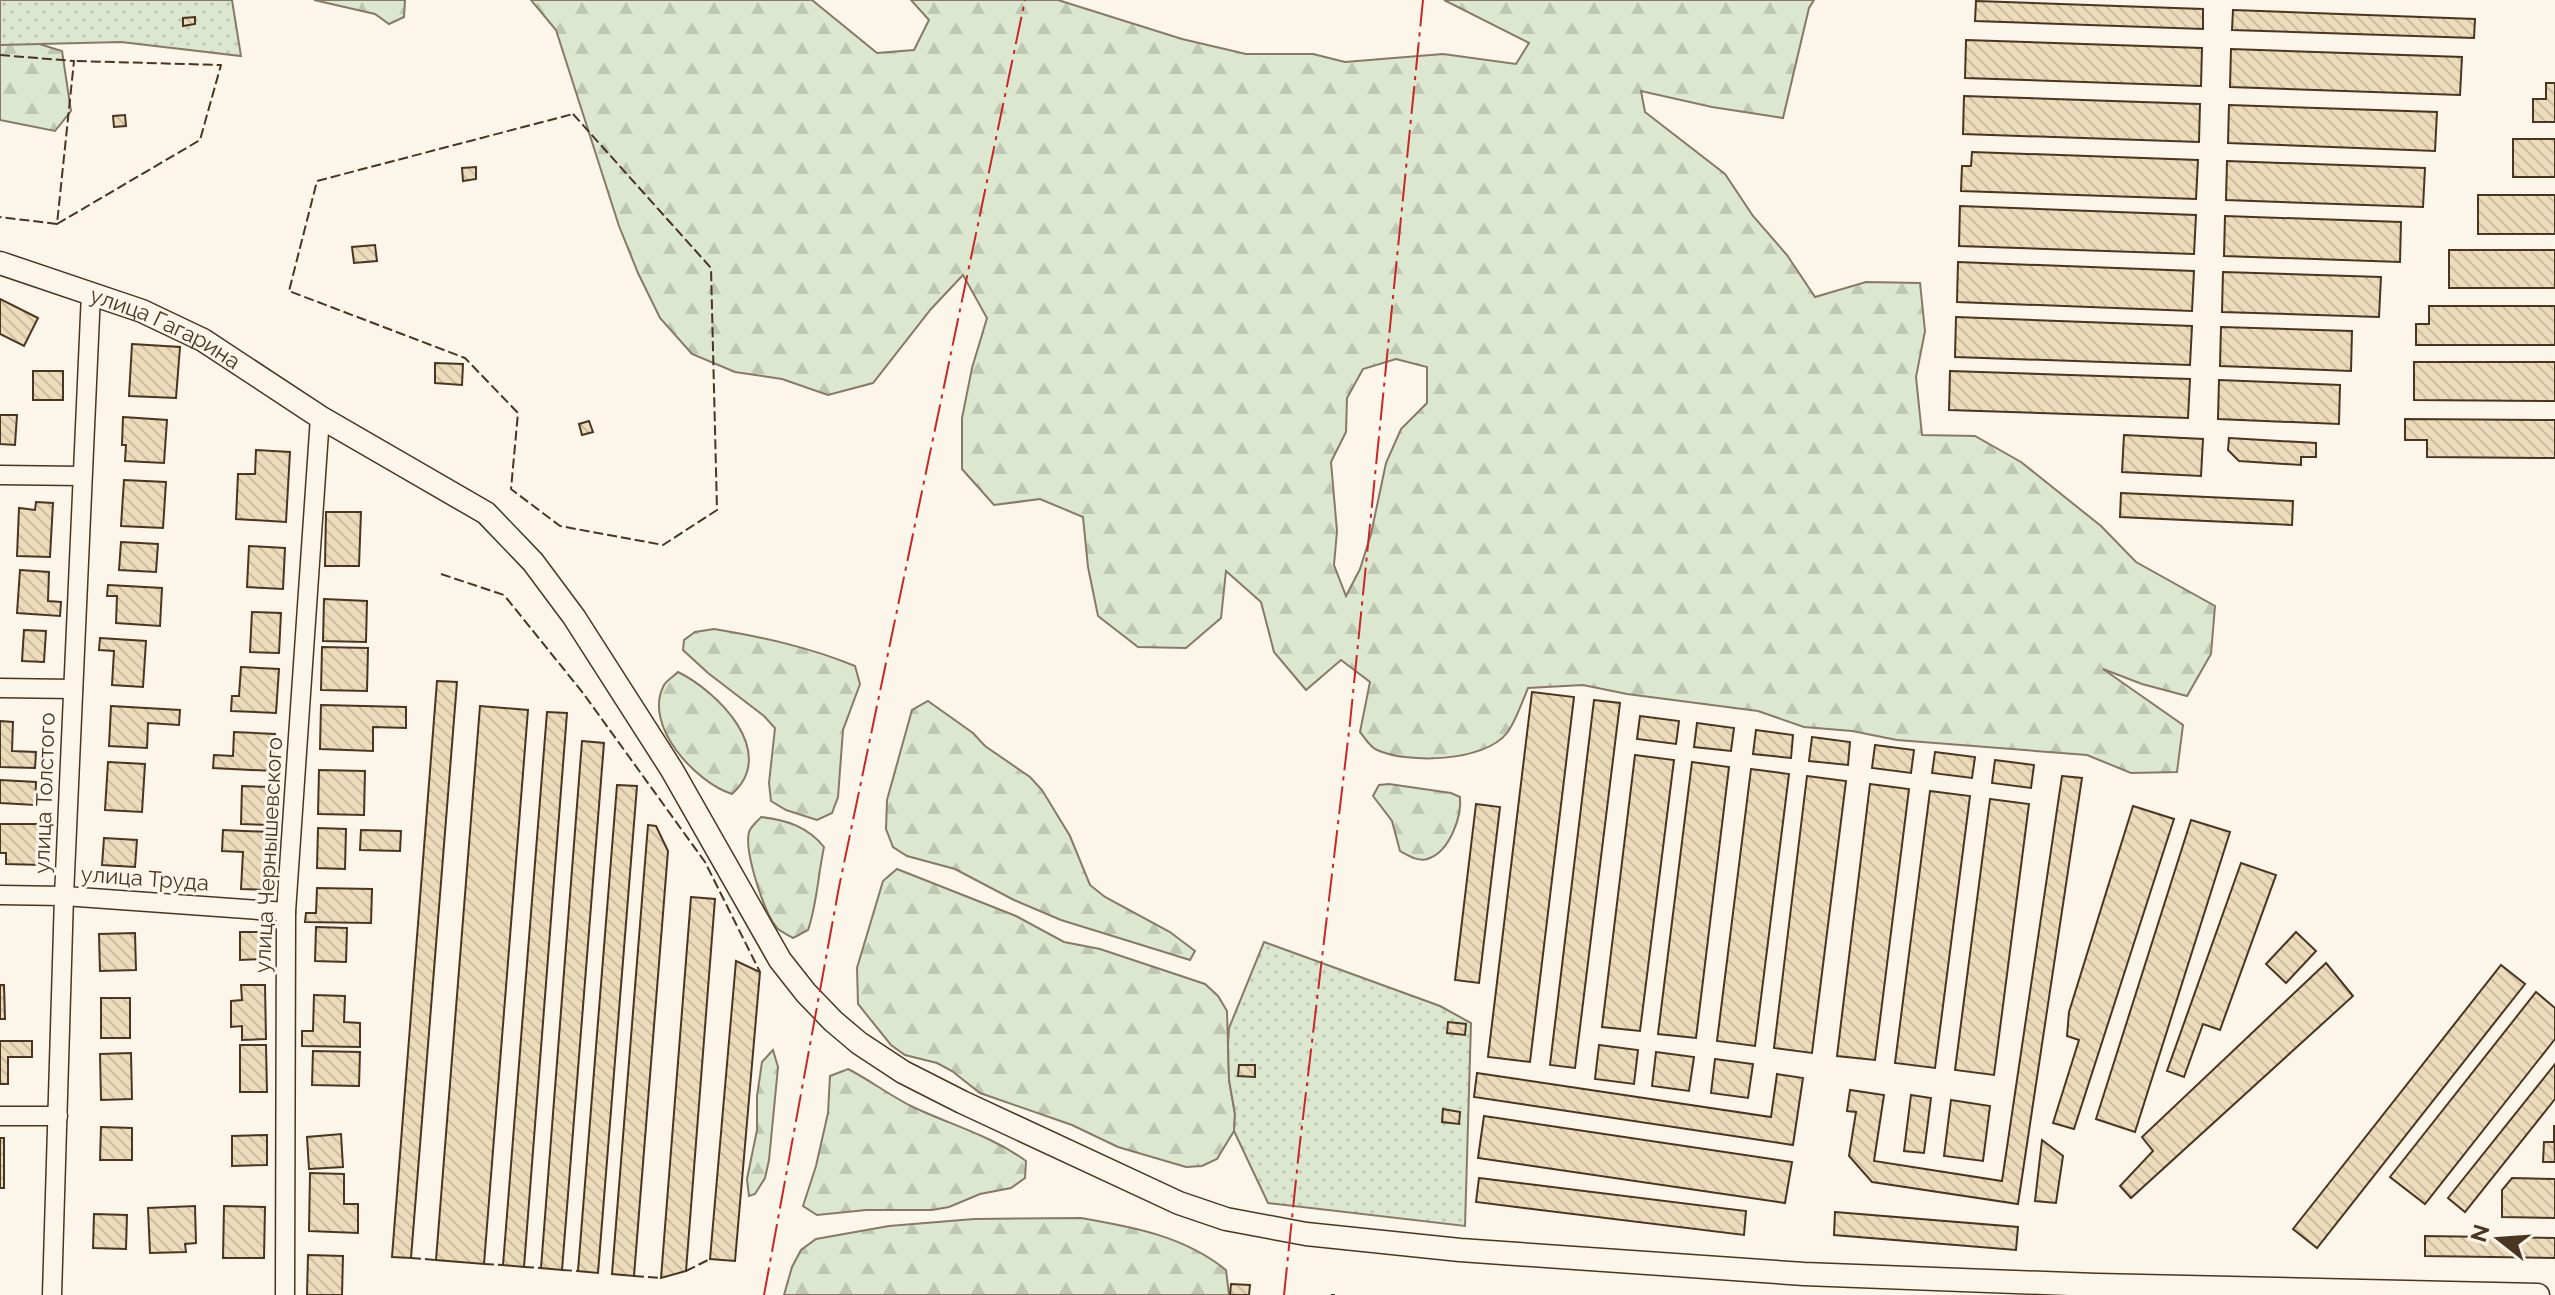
<svg xmlns="http://www.w3.org/2000/svg" width="2555" height="1295" font-family="Raleway,sans-serif">
	<defs>
		<pattern id="forest-firs" width="22" height="20" patternUnits="userSpaceOnUse" patternTransform="scale(2)"><rect width="22" height="20" fill="#dce7d0"/><path d="M5 1l3.5 6h-7zM16 11l3.5 6h-7z" fill="#bec7b2"/></pattern>
		<pattern id="park-dots" width="8" height="8" patternUnits="userSpaceOnUse" patternTransform="scale(2)"><rect width="8" height="8" fill="#dce7d0"/><path d="M2 2h.1M6 6h.1" fill="none" stroke="#bec7b2" stroke-width="1.8" stroke-linecap="round"/></pattern>
		<pattern id="building-back-hatch" width="6" height="6" patternUnits="userSpaceOnUse" patternTransform="scale(2)"><rect width="6" height="6" fill="#ecdcbc"/><path d="M-1 5l2 2M0 0l6 6M5-1l2 2" fill="none" stroke="#ccbda1"/></pattern>
	</defs>
	<rect width="100%" height="100%" fill="#fbf6e9"/>
	<!-- forest -->
	<g fill="url(#forest-firs)" stroke="#887966" stroke-width="2" fill-rule="evenodd">
		<path d="M314 0H405L404 17 389 24 375 14Z"/>
		<path d="M531 0H812L877 53 914 50 929 20 911 0H1058L1182 39 1246 54H1313L1345 62 1443 54 1516 64 1529 43 1444 0H1814L1809 8 1783 118 1712 107 1641 91 1645 112 1725 174 1753 216 1787 255 1815 297 1866 282 1920 283 1925 331 1916 377 1922 435 1975 436 2021 462 2101 526 2136 562 2215 606 2211 654 2187 696 2142 684 2103 669 2183 725 2177 772 2131 773 2087 755 1897 740 1852 731 1804 727 1758 711 1627 694 1583 685 1528 688C1522 702 1516 721 1507 733 1484 762 1408 764 1377 750 1370 747 1365 738 1360 732L1370 682 1341 660 1306 690 1274 652 1261 602 1226 571 1221 618 1186 648 1138 647 1098 616 1088 567 1083 517 1040 499 994 505 962 469V418L972 368 987 318 963 275 931 309 873 383 828 395 782 379 735 372 692 354 660 318 638 273 619 226 556 30ZM1396 359 1427 367V403L1401 429 1386 463 1371 534 1360 569 1346 596 1334 565 1337 531 1331 462 1346 432 1347 398 1363 369Z"/>
		<path d="M0 32 62 51 71 111 55 131 0 120Z"/>
		<path d="M714 629C762 637 809 647 855 666L860 684 843 730 838 797 832 813 817 820 786 810 771 801 769 783 775 728 764 716 708 673 683 650 684 640 695 632Z"/>
		<path d="M678 672C717 691 779 752 732 794 697 783 642 726 664 685 666 681 674 676 678 672Z"/>
		<path d="M928 701 973 733 985 746 1030 777 1042 790 1070 836 1090 885 1105 897 1170 932 1195 951 1190 960 1061 920 1014 900 955 869 907 856 893 847 886 829 887 800 912 710Z"/>
		<path d="M1389 784 1451 793 1460 797C1462 816 1450 850 1430 858 1420 863 1409 856 1400 851L1392 821 1373 796 1379 785Z"/>
		<path d="M761 817C787 820 808 827 824 847 818 875 817 904 808 930L793 938C788 935 781 932 777 928 764 913 744 851 749 832 751 826 757 822 761 817Z"/>
		<path d="M897 869 1016 916 1064 942 1100 949 1205 984 1218 996 1227 1011 1229 1080 1235 1114 1234 1131 1217 1159 1202 1166 1186 1167 1118 1147 1072 1125 980 1093 952 1071 937 1063 905 1055 891 1045 858 1004 857 968 883 881Z"/>
		<path d="M773 1050 778 1067 769 1160 765 1178 755 1194 749 1196 747 1179 757 1130V1096L762 1062Z"/>
		<path d="M848 1069C870 1080 890 1096 913 1107 951 1125 992 1136 1026 1161L1025 1178 1011 1188 980 1194 949 1207 932 1210H866L817 1215 803 1206 816 1166 828 1113 830 1076Z"/>
		<path d="M1081 1218C1133 1227 1184 1236 1226 1270L1229 1295H784L792 1267 801 1250 816 1239 889 1226 974 1219Z"/>
	</g>
	<!-- park -->
	<g fill="url(#park-dots)" stroke="#887966" stroke-width="2">
		<path d="M0 0H232L241 56 121 42 0 45Z"/>
		<path d="M1264 942 1440 1006 1471 1023 1465 1226 1268 1203 1234 1131 1235 1114 1229 1080 1228 1045 1229 1028Z"/>
	</g>
	<!-- building -->
	<g fill="url(#building-back-hatch)" stroke="#4a3520" stroke-width="2">
		<path d="M1976 1 2203 9V29L1975 21Z"/>
		<path d="M2233 10 2475 19 2474 38 2232 30Z"/>
		<path d="M195 17V24L183 26V18Z"/>
		<path d="M1966 40 2202 48 2201 86 1965 78Z"/>
		<path d="M2231 49 2462 57 2460 95 2230 87Z"/>
		<path d="M2546 83H2555V122H2533V99H2546Z"/>
		<path d="M1964 96 2200 104 2199 142 1963 134Z"/>
		<path d="M2229 105 2437 112 2435 151 2228 143Z"/>
		<path d="M125 115 126 126 114 127 113 116Z"/>
		<rect x="2513" y="139" width="42" height="38"/>
		<path d="M1972 152 2198 160 2196 199 1961 191 1962 166H1971Z"/>
		<path d="M2227 161 2425 168 2423 207 2226 200Z"/>
		<path d="M476 167V179L463 181 462 168Z"/>
		<rect x="2478" y="195" width="77" height="39"/>
		<path d="M1960 206 2196 215 2194 254 1959 246Z"/>
		<path d="M2225 216 2401 222 2400 262 2224 256Z"/>
		<path d="M375 245 377 261 354 263 352 247Z"/>
		<rect x="2449" y="250" width="106" height="38"/>
		<path d="M1958 262 2194 271 2192 311 1957 302Z"/>
		<path d="M2223 272 2381 277 2379 317 2222 312Z"/>
		<path d="M0 299 38 318 24 346 0 334Z"/>
		<path d="M2429 306H2555V345H2416V324H2429Z"/>
		<path d="M1956 317 2192 326 2190 365 1955 357Z"/>
		<path d="M2221 327 2352 331 2351 371 2220 366Z"/>
		<path d="M132 344 180 347 176 398 129 396Z"/>
		<path d="M2414 362H2555V401L2414 400Z"/>
		<path d="M435 363 463 364 462 385 435 383Z"/>
		<rect x="33" y="371" width="30" height="29"/>
		<path d="M1950 371 2190 379 2188 418 1949 410Z"/>
		<path d="M2219 380 2340 385 2339 424 2218 419Z"/>
		<path d="M0 415H17L15 445 0 444Z"/>
		<path d="M123 417 167 420 164 463 125 461 126 445H122Z"/>
		<path d="M2405 419 2555 420V458L2427 457V440H2405Z"/>
		<path d="M589 421 593 432 582 435 579 424Z"/>
		<path d="M2124 435 2203 439 2201 476 2122 472Z"/>
		<path d="M2229 438 2316 443V457H2301V465L2239 461 2228 450Z"/>
		<path d="M256 450 290 452 286 522 236 519 238 474H255Z"/>
		<path d="M124 480 166 482 163 528 121 526Z"/>
		<path d="M2121 493 2293 501 2292 525 2120 517Z"/>
		<path d="M36 502 53 503 50 557 17 556 19 508 35 510Z"/>
		<path d="M326 512H361L359 566H325Z"/>
		<path d="M121 542 158 544 156 572 119 570Z"/>
		<path d="M249 546 285 548 283 589 247 587Z"/>
		<path d="M20 570 49 572 48 601 61 602 60 616 17 613Z"/>
		<path d="M108 585 162 588 160 626 116 623 117 596H107Z"/>
		<path d="M324 599 367 601 366 642 323 641Z"/>
		<path d="M252 612 281 613 279 653 250 652Z"/>
		<path d="M24 630 46 631 44 662 22 661Z"/>
		<path d="M100 638 146 641 143 687 112 685 114 651 99 650Z"/>
		<path d="M322 647 368 648 367 691 321 690Z"/>
		<path d="M241 667 279 669 276 713 231 711 232 696H239Z"/>
		<path d="M437 681 457 682 411 1258 392 1257Z"/>
		<path d="M1532 692 1574 697 1530 1062 1488 1057Z"/>
		<path d="M1594 700 1620 703 1575 1068 1550 1065Z"/>
		<path d="M321 705 406 707V728L373 727V751L320 749Z"/>
		<path d="M111 706 180 710 179 725 148 723 147 748 109 746Z"/>
		<path d="M480 706 528 710 484 1264 436 1260Z"/>
		<path d="M547 712 567 713 524 1267 503 1265Z"/>
		<path d="M1640 716 1679 721 1676 744 1637 739Z"/>
		<path d="M0 721 13 722 12 751 36 752 35 768 0 767Z"/>
		<path d="M1697 723 1734 728 1731 751 1694 747Z"/>
		<path d="M1756 730 1793 735 1791 758 1753 754Z"/>
		<path d="M234 732 275 734 273 771 213 768 214 755 233 756Z"/>
		<path d="M1812 737 1850 742 1848 765 1809 761Z"/>
		<path d="M582 741 604 743 562 1270 541 1268Z"/>
		<path d="M1875 745 1914 750 1911 773 1872 768Z"/>
		<path d="M1935 752 1975 757 1972 778 1932 773Z"/>
		<path d="M1635 755 1674 760 1640 1031 1602 1027Z"/>
		<path d="M1995 760 2034 765 2031 788 1992 783Z"/>
		<path d="M108 762 145 764 142 812 105 810Z"/>
		<path d="M1692 762 1729 767 1696 1038 1658 1034Z"/>
		<path d="M1751 769 1789 774 1755 1046 1717 1041Z"/>
		<path d="M319 770 365 771 364 815 318 814Z"/>
		<path d="M1807 776 1846 781 1812 1053 1774 1048Z"/>
		<path d="M2062 776 2082 778 2018 1204 1872 1182 1849 1156 1856 1112 1847 1111 1850 1090 1884 1095 1874 1161 2002 1181Z"/>
		<path d="M0 780 36 782 35 805 0 803Z"/>
		<path d="M1870 784 1909 789 1875 1060 1837 1056Z"/>
		<path d="M617 785 637 786 598 1273 578 1271Z"/>
		<path d="M242 786 272 787 270 825 241 824Z"/>
		<path d="M1930 791 1970 796 1935 1068 1895 1063Z"/>
		<path d="M1990 799 2029 804 1994 1075 1955 1070Z"/>
		<path d="M1476 804 1500 807 1479 983 1455 980Z"/>
		<path d="M2133 806 2174 819 2074 1129 2053 1123 2079 1040 2067 1036 2069 1012Z"/>
		<path d="M2191 820 2230 832 2135 1132 2096 1119Z"/>
		<path d="M0 824H42V865L6 864V853H0Z"/>
		<path d="M648 825 656 826 668 851 634 1276 612 1274Z"/>
		<path d="M318 828 346 829 345 869 317 868Z"/>
		<path d="M223 830 270 832 267 890 241 889 243 852 222 851Z"/>
		<path d="M361 830 401 831 400 851 360 850Z"/>
		<path d="M104 838 137 840 135 867 102 865Z"/>
		<path d="M2241 863 2276 875 2220 1030 2203 1024 2184 1077 2167 1071Z"/>
		<path d="M317 888 372 889 371 923 305 922 306 913H316Z"/>
		<path d="M691 897 715 899 686 1271 661 1278Z"/>
		<path d="M316 927 347 928 346 962 315 961Z"/>
		<path d="M240 932H265V959L240 960Z"/>
		<path d="M2296 932 2316 951 2286 983 2266 964Z"/>
		<path d="M135 933 136 970 100 971 99 934Z"/>
		<path d="M736 961 760 972 735 1261 710 1259Z"/>
		<path d="M2326 963 2353 996 2131 1198 2120 1186 2153 1151 2142 1137Z"/>
		<path d="M2501 965 2525 984 2317 1248 2293 1229Z"/>
		<path d="M0 985H4L5 1019H0Z"/>
		<path d="M241 985H265L266 1039 242 1040V1026L231 1027V1001L242 1000Z"/>
		<path d="M2536 992 2555 1008V1039L2425 1204 2390 1177Z"/>
		<path d="M314 995 345 996 344 1022 360 1023V1047L302 1046V1031H313Z"/>
		<rect x="101" y="998" width="29" height="40"/>
		<path d="M1448 1022 1466 1024 1465 1035 1447 1033Z"/>
		<path d="M0 1041H32V1057H8V1084H0Z"/>
		<path d="M240 1045H266L267 1092H240Z"/>
		<path d="M1599 1045 1638 1050 1634 1084 1595 1079Z"/>
		<path d="M313 1051 360 1052 359 1086 312 1085Z"/>
		<path d="M1656 1052 1694 1057 1689 1091 1652 1086Z"/>
		<path d="M131 1053 132 1099 101 1100 100 1054Z"/>
		<path d="M1715 1059 1753 1064 1748 1098 1711 1093Z"/>
		<path d="M2555 1064V1099L2465 1212 2448 1198Z"/>
		<path d="M1239 1065H1255V1077L1238 1076Z"/>
		<path d="M1477 1073 1771 1117 1777 1074 1803 1078 1793 1145 1474 1097Z"/>
		<path d="M1911 1095 1931 1098 1924 1153 1904 1151Z"/>
		<path d="M1951 1100 1990 1106 1983 1161 1944 1156Z"/>
		<path d="M1443 1109 1460 1112 1459 1124 1442 1122Z"/>
		<path d="M1484 1116 1792 1162 1785 1203 1478 1158Z"/>
		<path d="M2554 1125 2555 1162H2543L2544 1142H2554Z"/>
		<path d="M101 1127 132 1128V1160H100Z"/>
		<path d="M341 1134 343 1167 309 1169 307 1137Z"/>
		<path d="M267 1135V1165L232 1166V1136Z"/>
		<rect x="0" y="1138" width="4" height="50"/>
		<path d="M2042 1140 2063 1156 2056 1203 2035 1201Z"/>
		<path d="M310 1173 344 1174V1204H358V1233L309 1231Z"/>
		<path d="M1479 1178 1746 1211 1744 1235 1476 1202Z"/>
		<path d="M2512 1178 2555 1179V1218L2502 1217V1190Z"/>
		<path d="M195 1206 196 1243 185 1244 186 1252 150 1253 148 1208Z"/>
		<path d="M224 1206 265 1207 264 1258H223Z"/>
		<path d="M1835 1212 2018 1227 2016 1250 1834 1235Z"/>
		<path d="M94 1214 127 1215 126 1249 93 1248Z"/>
		<path d="M2425 1236 2555 1238V1258L2425 1256Z"/>
		<path d="M308 1255 343 1256 342 1295H307Z"/>
		<path d="M1231 1284 1250 1285 1249 1295H1230Z"/>
	</g>
	<g fill="none" stroke-linecap="round" stroke-linejoin="round">
		<defs>
			<g id="minor">
				<path d="M0 475 82 476"/>
				<path d="M0 688 73 689"/>
				<path d="M0 895 64 896 286 912"/>
				<path d="M0 1116H58"/>
				<path d="M52 1295 64 896 91 293"/>
				<path d="M285 1295 286 912 320 417"/>
			</g>
			<g id="tertiary">
				<path id="s1" d="M0 263 142 311 203 340 320 417 486 513 533 562 574 617 672 770 780 960 806 993 833 1021 859 1043 903 1072 962 1102 1179 1203 1226 1219 1306 1234 1460 1250 1804 1274 2096 1285 2538 1295"/>
			</g>
		</defs>
		<!-- minor casing -->
		<use href="#minor" stroke="#4a3520" stroke-width="21"/>
		<!-- tertiary casing -->
		<use href="#tertiary" stroke="#4a3520" stroke-width="25"/>
		<!-- minor -->
		<use href="#minor" stroke="#fbf6e9" stroke-width="18"/>
		<!-- tertiary -->
		<use href="#tertiary" stroke="#fbf6e9" stroke-width="22"/>
		<!-- fence -->
		<g stroke="#4a3520" stroke-width="2" stroke-dasharray="10 4" stroke-linecap="butt">
			<path d="M0 55 74 61 57 224 0 217"/>
			<path d="M573 114 711 268 717 510 663 545 560 526 511 489 518 413 465 358 289 291 317 181Z"/>
			<path d="M57 224 200 140 221 65 74 61"/>
			<path d="M441 574 504 595 583 693 705 862 760 972"/>
			<path d="M411 1258 436 1260"/>
			<path d="M484 1264 503 1265"/>
			<path d="M524 1267 541 1268"/>
			<path d="M562 1270 578 1271"/>
			<path d="M686 1271 710 1259"/>
			<path d="M634 1276 661 1278"/>
			<path d="M1331 1295H1335"/>
		</g>
		<!-- power -->
		<g stroke="#c62828" stroke-width="2" stroke-dasharray="28 6 4 6" stroke-linecap="butt">
			<path d="M764 1295 839 887 1025 0"/>
			<path d="M1284 1295 1299 1151 1350 723 1423 0"/>
		</g>
	</g>
	<g text-anchor="middle" stroke-width="6" stroke-linejoin="round" paint-order="stroke">
		<!-- street labels -->
		<g font-size="22" fill="#4a3520" stroke="#fbf6e9">
			<text dy="8" stroke="none"><textPath href="#s1" startOffset="178">улица Гагарина</textPath></text>
			<text transform="translate(44 793) rotate(-88)" y="8">улица Толстого</text>
			<text transform="translate(268 855) rotate(-87)" y="8">улица Чернышевского</text>
			<text transform="translate(145 878) rotate(4)" y="8">улица Труда</text>
		</g>
	</g>
	<!-- north arrow -->
	<g transform="translate(2499 1239) rotate(287)" stroke="#fbf6e9" stroke-width="6" paint-order="stroke">
	<path d="M0-6L14 30L0 20L-14 30Z" fill="#4a3520"/>
	<text y="-12" font-size="22" font-weight="bold" text-anchor="middle" fill="#4a3520">N</text>
	</g>
</svg>
